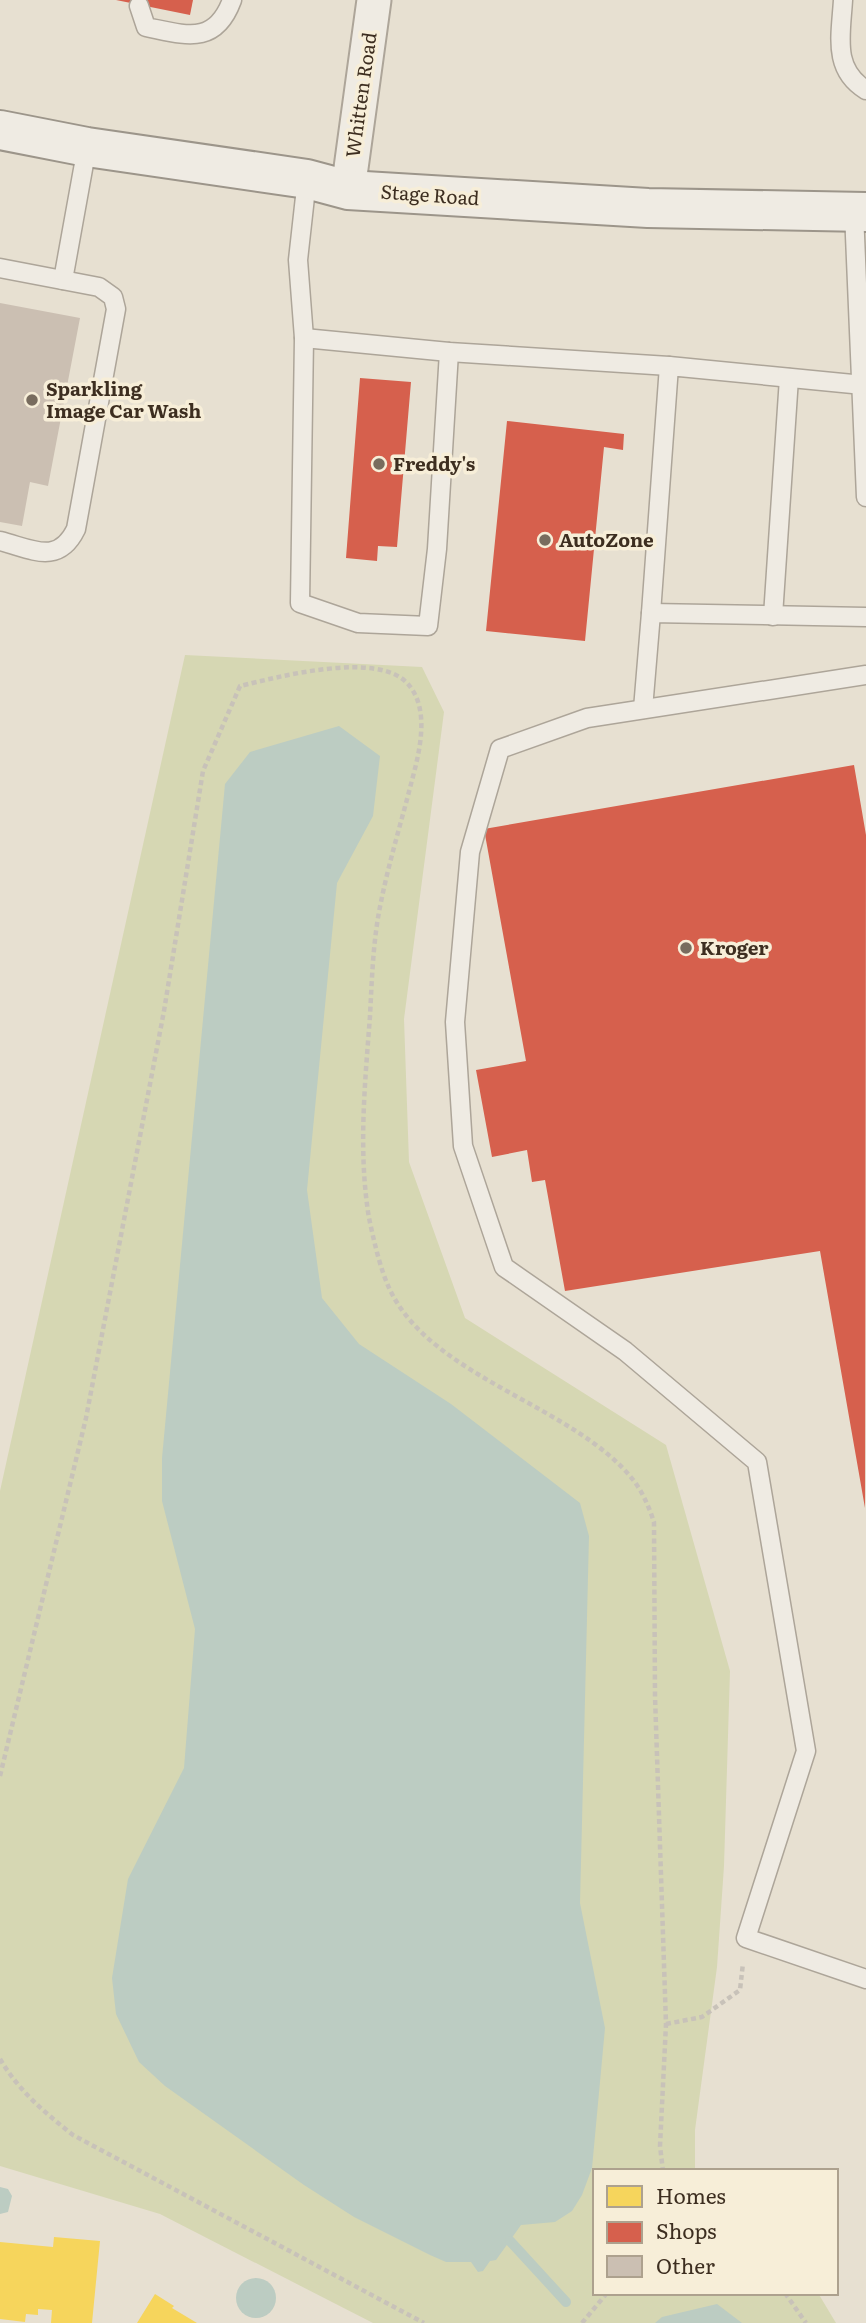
<svg xmlns="http://www.w3.org/2000/svg" width="866" height="2323" font-family="Literata,serif">
	<rect width="100%" height="100%" fill="#e7e0d1"/>
	<!-- green -->
	<path fill="#d6d7b3" d="M185 655 422 667 444 712 404 1019 409 1162 465 1318 666 1445 730 1671 724 1866 717 1967 695 2130V2171H595V2293H818L836 2323H373L160 2214 0 2166V1491Z"/>
	<!-- water -->
	<g fill="#bcccc2">
		<path d="M339 726 380 756 373 816 337 883 307 1190 322 1298 359 1344 451 1404 580 1503 589 1536 580 1903 605 2028 592 2168 582 2195 572 2211 555 2222 521 2225 496 2260 490 2261 483 2271 478 2272 471 2262H446L430 2255 354 2217 304 2185 165 2086 139 2062 116 2014 112 1978 128 1879 184 1768 195 1629 162 1501V1458L225 784 250 752Z"/>
		<path d="M0 2187 8 2189 12 2196 8 2212 0 2214Z"/>
		<circle cx="256" cy="2298" r="20"/>
		<path d="M717 2304 742 2323H655L662 2317Z"/>
	</g>
	<!-- homes -->
	<g fill="#f6d55c">
		<path d="M54 2237 100 2241 92 2323H51L52 2310 38 2309V2315L26 2314 25 2322 0 2319V2242L53 2247Z"/>
		<path d="M155 2294 174 2306 172 2308 197 2323H137Z"/>
	</g>
	<!-- shops -->
	<g fill="#d6604d">
		<path d="M116 0H193L190 15Z"/>
		<path d="M360 378 411 382 397 547 378 546 377 561 346 558Z"/>
		<path d="M507 421 624 434 623 450 604 447 585 641 486 631Z"/>
		<path d="M854 765 866 835 865 1508 820 1251 565 1291 545 1180 532 1182 527 1150 492 1157 476 1070 526 1061 484 829Z"/>
	</g>
	<g fill="none" stroke-linecap="round" stroke-linejoin="round">
		<!-- stream -->
		<path stroke="#bcccc2" stroke-width="10" d="M510 2241 566 2302"/>
	</g>
	<!-- building -->
	<path fill="#cbbfb2" d="M0 303 80 318 48 486 30 482 22 526 0 522Z"/>
	<g fill="none" stroke-linecap="round" stroke-linejoin="round">
		<defs>
			<g id="lane">
				<path d="M843 0C841 35 832 69 866 90"/>
				<path d="M139 6 146 27C186 35 215 46 232 0"/>
				<path d="M307 179 298 260 304 338 300 603 358 623 428 626 437 549 449 352"/>
				<path d="M854 212 866 497"/>
				<path d="M0 268 99 287 113 297 116 309 76 529C58 566 32 549 0 541"/>
				<path d="M63 280 87 147"/>
				<path d="M304 338 449 352 669 366"/>
				<path d="M651 613 669 366 863 385"/>
				<path d="M773 616 789 378"/>
				<path d="M866 675 587 718 500 749 470 852 455 1022 463 1146 504 1267 625 1351 757 1462 806 1751 746 1938 866 1979"/>
				<path d="M643 709 651 613 866 617"/>
			</g>
			<path id="street" d="M348 190 374 0"/>
			<path id="secondary" d="M0 130 87 147 307 179 348 190 648 208 866 212"/>
		</defs>
		<!-- lane casing -->
		<use href="#lane" stroke="#ada599" stroke-width="21"/>
		<!-- street casing -->
		<use href="#street" stroke="#ada599" stroke-width="37"/>
		<!-- secondary casing -->
		<use href="#secondary" stroke="#9c958a" stroke-width="42"/>
		<!-- path -->
		<g stroke="#c8c2b9" stroke-width="4.5" stroke-dasharray="5 3.5" stroke-linecap="butt">
			<path d="M0 1776 86 1418 164 1011 203 771 240 686C278 677 378 650 408 684 431 710 419 754 411 784 401 823 389 862 381 902 373 939 372 978 370 1016 365 1083 358 1152 369 1218 374 1241 380 1269 390 1290 433 1379 576 1406 634 1481 643 1493 649 1507 654 1522L655 1696 666 2024 660 2146 663 2171"/>
			<path d="M666 2024 702 2017 740 1990 743 1963"/>
			<path d="M0 2059C19 2091 44 2112 73 2135L424 2323"/>
			<path d="M785 2293 806 2323"/>
			<path d="M582 2323 607 2293"/>
		</g>
		<!-- lane -->
		<use href="#lane" stroke="#efebe3" stroke-width="18"/>
		<!-- street -->
		<use href="#street" stroke="#efebe3" stroke-width="33"/>
		<!-- secondary -->
		<use href="#secondary" stroke="#efebe3" stroke-width="38"/>
	</g>
	<!-- markers -->
	<g fill="#786c5e" stroke="#f7eed8" stroke-width="2.5">
		<circle cx="32" cy="400" r="7"/>
		<circle cx="379" cy="464" r="7"/>
		<circle cx="545" cy="540" r="7"/>
		<circle cx="686" cy="948" r="7"/>
	</g>
	<g text-anchor="middle" stroke-width="7" stroke-linejoin="round" paint-order="stroke">
		<!-- street labels -->
		<g font-size="19" fill="#3d2e20" stroke="#f7eed8">
			<text transform="translate(361 95) rotate(-82)" y="7">Whitten Road</text>
			<text transform="translate(430 195) rotate(4)" y="7">Stage Road</text>
		</g>
		<!-- poi labels -->
		<g font-size="19" font-weight="bold" fill="#3d2e20" stroke="#f7eed8" text-anchor="start">
			<text x="46" y="396">Sparkling<tspan x="46" dy="22">Image Car Wash</tspan></text>
			<text x="393" y="471">Freddy's</text>
			<text x="559" y="547">AutoZone</text>
			<text x="700" y="955">Kroger</text>
		</g>
	</g>
	<!-- legend -->
	<rect x="593" y="2169" width="245" height="126" fill="#f7eed8" stroke="#ada18e" stroke-width="2"/>
	<rect x="607" y="2186" width="35" height="21" fill="#f6d55c" stroke="#ada18e" stroke-width="2"/>
	<text x="656" y="2204" font-size="21" fill="#3d2e20">Homes</text>
	<rect x="607" y="2222" width="35" height="21" fill="#d6604d" stroke="#ada18e" stroke-width="2"/>
	<text x="656" y="2239" font-size="21" fill="#3d2e20">Shops</text>
	<rect x="607" y="2256" width="35" height="21" fill="#cbbfb2" stroke="#ada18e" stroke-width="2"/>
	<text x="656" y="2274" font-size="21" fill="#3d2e20">Other</text>
</svg>
